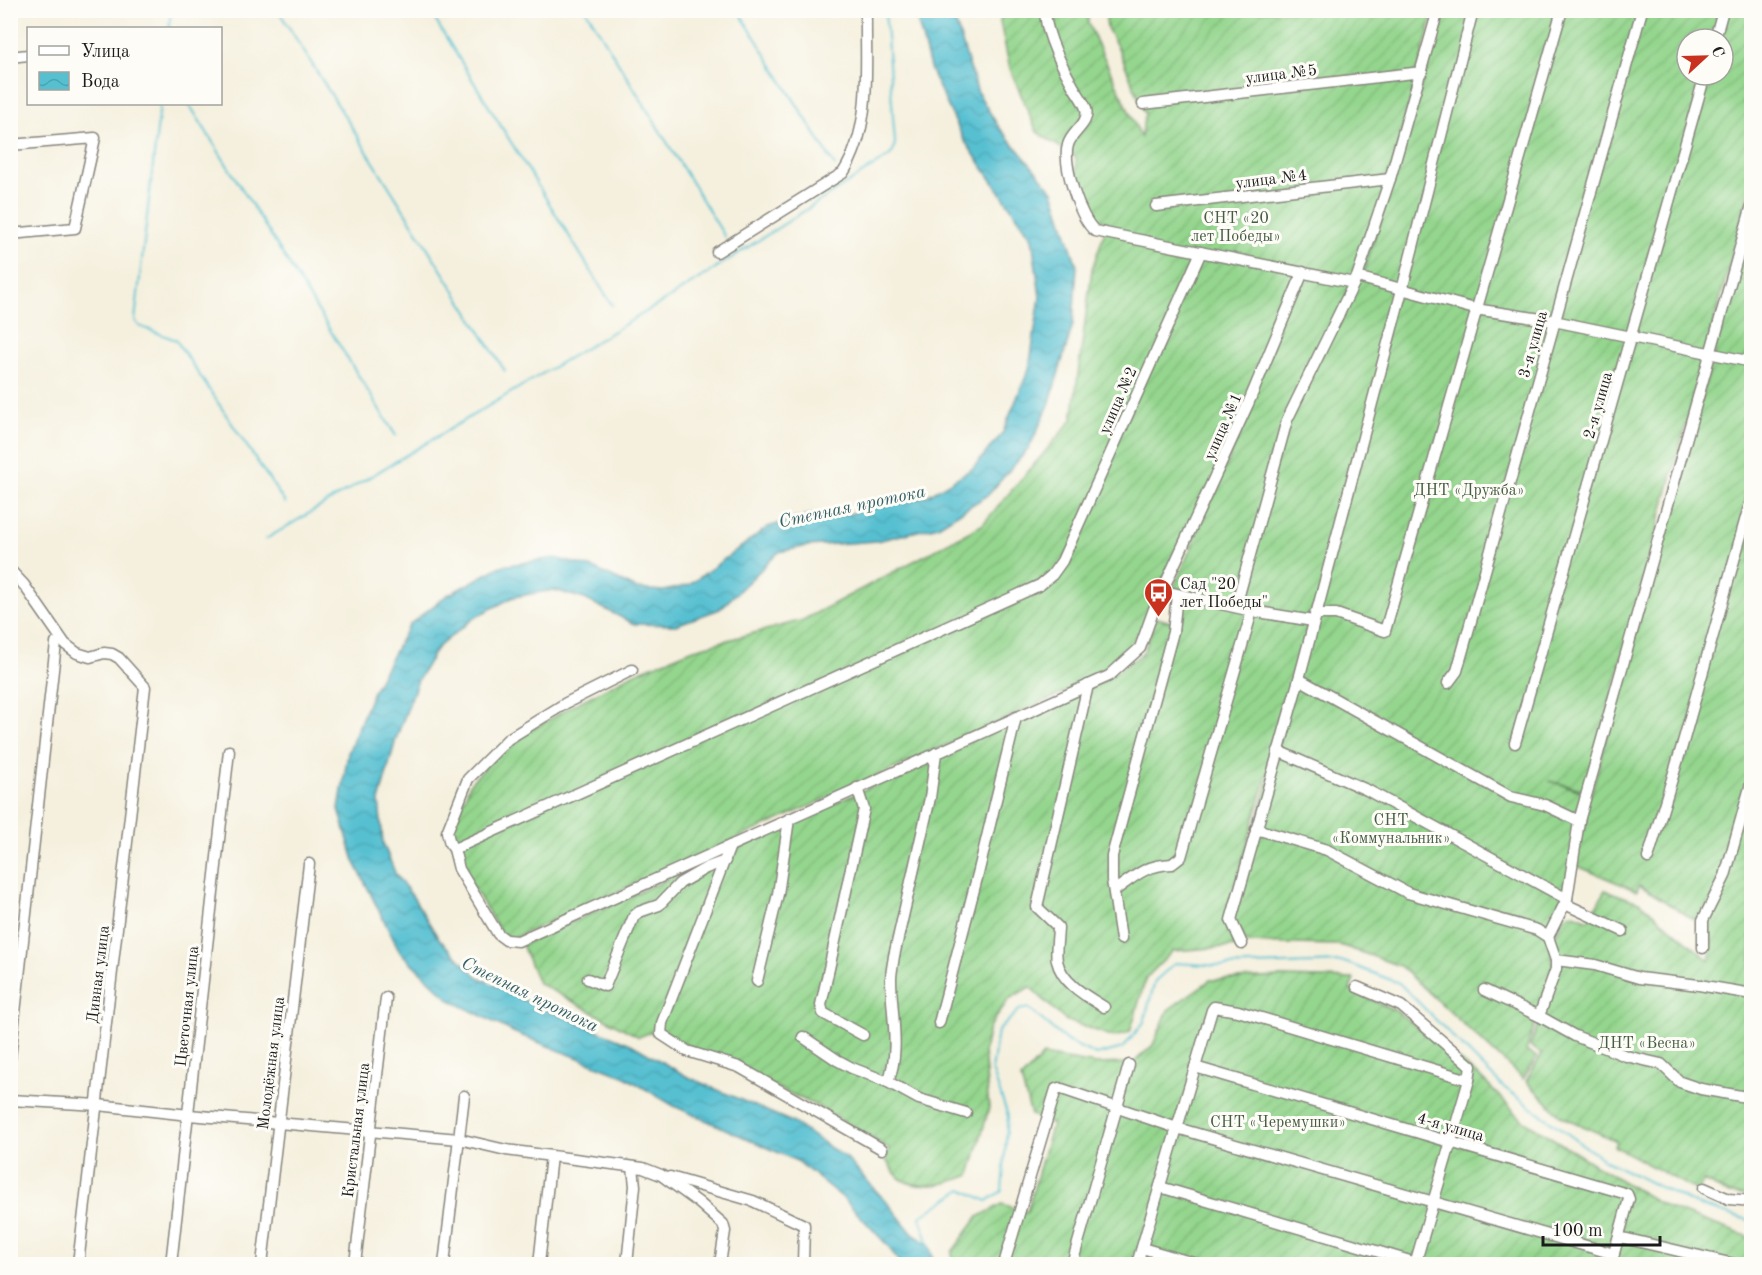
<svg xmlns="http://www.w3.org/2000/svg" width="1762" height="1275" font-family="'Old Standard TT',serif">
	<defs>
		<pattern id="garden-furrows" width="10" height="10" patternUnits="userSpaceOnUse" patternTransform="scale(1.5)"><rect width="10" height="10" fill="#94d68e"/><path d="M-1 1l2-2M0 10L10 0M9 11l2-2" fill="none" stroke="#7fb77a"/></pattern>
		<pattern id="water-waves" width="16" height="10" patternUnits="userSpaceOnUse" patternTransform="scale(1.5)"><rect width="16" height="10" fill="#56c0d1"/><path d="M0 5q4-4 8 0t8 0" fill="none" stroke="#4aa4b3"/></pattern>
	</defs>
	<rect width="100%" height="100%" fill="#fdfcf7"/>
	<filter id="ink" filterUnits="userSpaceOnUse"><feTurbulence type="fractalNoise" baseFrequency=".0167" numOctaves="2"/><feDisplacementMap in="SourceGraphic" scale="12" xChannelSelector="R" yChannelSelector="G"/><feConvolveMatrix kernelMatrix="1 2 1 2 8 2 1 2 1" color-interpolation-filters="sRGB"/></filter>
	<filter id="wash" filterUnits="userSpaceOnUse"><feTurbulence type="fractalNoise" baseFrequency=".008" numOctaves="4" result="noise"/><feDisplacementMap in="SourceGraphic" scale="24" xChannelSelector="R" yChannelSelector="G"/><feGaussianBlur stdDeviation="1.35" result="paint"/><feColorMatrix in="noise" values="0 0 0 0 0 0 0 0 0 0 0 0 0 0 0 0 0 1.4 0 .05"/><feComposite in="paint" operator="in"/></filter>
	<g filter="url(#wash)">
		<rect width="100%" height="100%" fill="#f5f0de"/>
		<!-- garden -->
		<g fill="url(#garden-furrows)" stroke="#587955" stroke-width="1.5" fill-rule="evenodd">
			<path d="M1001 11H1088V23L1141 137 1145 114 1119 50 1107 28 1105 11H1434L1365 270 1438 32 1442 11H1751V186L1586 790 1549 781 1591 794 1751 221V1196L1729 1194 1704 1181 1697 1191 1614 1146 1616 1141 1561 1116 1526 1081 1542 1054 1530 1046 1564 956 1557 954 1553 938 1565 916 1572 913 1589 920 1605 890 1641 903 1709 960 1712 947 1709 929 1639 885 1637 891 1575 865 1549 931 1553 968 1526 1051 1537 1057 1523 1079 1400 966 1340 945 1247 943 1232 920 1306 637 1225 922 1237 946 1173 951 1146 978 1130 1032 1114 1037 1065 1020 1030 987 1009 999 989 1027 984 1051 989 1108 970 1175C950 1183 921 1192 901 1179 895 1175 890 1166 886 1160L889 1148 817 1106 693 1049 657 1027 654 1031 639 1037 538 983 522 945 1106 680 1143 653 1157 618 1178 624 1184 591 1174 587 1250 411 1136 643 1115 667 1070 690 514 938 502 935 462 868 450 833 471 782 509 744 568 708 635 673 694 649 803 620 982 525 1072 420 1092 269 1108 222 1095 218 1077 182 1076 158 1037 132 1010 69 1000 22ZM1687 39H1723V75H1687Z"/>
			<path d="M1283 977 1354 979 1350 990 1396 1011 1479 1076 1523 1120 1605 1171 1666 1207 1752 1238 1751 1264H953L952 1252 978 1217 1002 1204 1027 1212 1052 1124 1031 1115 1021 1079 1043 1055 1096 1064 1133 1063 1153 1045 1168 1010 1210 980Z"/>
		</g>
		<!-- water -->
		<path fill="url(#water-waves)" stroke="#396e76" stroke-width="1.5" d="M917 11H952L978 93 998 126 1053 191 1077 266 1073 324 1049 405 1029 448 988 495 938 526 877 541 808 546 779 552 720 609 676 625 634 624 585 599 554 590 513 597 474 618 437 648 418 680 396 739 379 801 383 843 396 875 413 897 439 939 478 977 534 1005 631 1044 688 1077 792 1122 846 1158 891 1207 912 1233 929 1245 935 1264H900L889 1247 843 1198 797 1161 674 1106 622 1075 515 1033 450 1000 400 952 354 861 339 809 348 753 373 691 409 625 446 596 501 566 555 558 593 568 637 589 664 591 689 585 768 527 809 515 848 514 927 496 972 469 1002 434 1029 369 1040 297 1032 238 964 140 931 71 918 23Z"/>
		<g fill="none" stroke-linecap="round" stroke-linejoin="round">
			<!-- stream -->
			<g stroke="#56c0d1" stroke-width="2">
				<path d="M278 10 505 371"/>
				<path d="M429 10 612 305"/>
				<path d="M586 10 725 237"/>
				<path d="M738 10 835 166"/>
				<path d="M169 28 171 10"/>
				<path d="M160 104 135 320 139 326 176 340 285 503"/>
				<path d="M189 104 396 436"/>
				<path d="M266 539 669 298 888 157 893 152 895 143 885 10"/>
				<path d="M929 1245 920 1217 962 1189 987 1201 1002 1191 1008 1116 992 1070 998 1031 1019 1010 1028 1008 1067 1041 1096 1055 1123 1048 1144 1022 1155 981 1175 963 1222 966 1344 962 1399 983 1502 1086 1604 1160 1697 1205 1752 1221"/>
			</g>
		</g>
	</g>
	<g filter="url(#ink)">
		<g fill="none" stroke-linecap="round" stroke-linejoin="round">
			<defs>
				<g id="minor">
					<path d="M1045 10C1045 32 1062 66 1072 84 1076 92 1084 101 1086 109 1090 124 1071 132 1068 145 1062 164 1080 219 1095 231L1354 283"/>
					<path d="M1715 39 1723 10"/>
					<path d="M10 57 28 55"/>
					<path d="M1143 104 1422 72"/>
					<path d="M10 145 95 138 75 228 10 234"/>
					<path d="M1156 206 1390 179"/>
					<path d="M717 252 843 173C873 126 865 64 866 10"/>
					<path d="M1357 277 1475 309 1554 321 1752 362"/>
					<path d="M10 570 24 585 65 644 77 653 90 657 104 653 112 654 119 658 145 687 78 1264"/>
					<path d="M1172 593 1252 611 1313 621"/>
					<path d="M1236 606 1287 420 1357 277 1390 179 1438 10"/>
					<path d="M1315 614H1336L1385 631 1562 10"/>
					<path d="M632 670 566 703 508 739 468 779 447 832 450 844 454 849 459 869 498 934 506 940 518 941 1109 676 1140 648 1154 609 1248 404 1303 272"/>
					<path d="M1299 679 1511 797 1545 805 1579 821"/>
					<path d="M1448 683 1457 671 1642 10"/>
					<path d="M1088 685 1037 907 1058 927C1058 937 1055 951 1057 961 1062 983 1086 996 1104 1007"/>
					<path d="M1515 743 1705 75"/>
					<path d="M1278 751 1367 790 1567 899"/>
					<path d="M857 788 864 809 821 1005 823 1013 863 1035"/>
					<path d="M1256 829 1327 850 1408 893 1537 930 1548 937"/>
					<path d="M730 846 662 1023 661 1034 687 1051 739 1067 882 1149"/>
					<path d="M454 849 1040 585 1052 575 1062 561 1201 252"/>
					<path d="M1648 858 1682 746 1752 496"/>
					<path d="M1114 891C1135 876 1145 865 1172 864L1181 857 1252 611"/>
					<path d="M1565 904 1623 931"/>
					<path d="M1121 939 1112 880V856L1173 632 1177 595"/>
					<path d="M1242 944 1231 920 1299 679 1402 290 1473 10"/>
					<path d="M1703 948V920L1725 876 1752 780"/>
					<path d="M1556 960 1595 965 1639 978 1699 985 1752 994"/>
					<path d="M588 979 605 986 634 916 639 912 659 905 680 883 706 868 725 861"/>
					<path d="M757 981 778 894 789 819"/>
					<path d="M1357 987 1401 1006 1471 1066 1469 1080"/>
					<path d="M1484 990 1539 1016 1575 1036 1626 1056 1661 1064 1680 1082 1701 1089 1752 1098"/>
					<path d="M1539 1016 1556 969V960L1548 937 1567 899 1579 821 1752 205"/>
					<path d="M939 1023 978 874 1016 717"/>
					<path d="M803 1037 837 1060 852 1068 888 1082 919 1099 966 1113"/>
					<path d="M10 1058 56 643"/>
					<path d="M1195 1067 1627 1194 1629 1199 1611 1264"/>
					<path d="M888 1082C901 1050 891 1013 891 979 891 972 893 964 894 956L930 798 936 753"/>
					<path d="M10 1100 98 1105 189 1115 459 1139 506 1150 643 1168 661 1175 698 1202 723 1224 725 1231 720 1264"/>
					<path d="M670 1177 753 1201 804 1225 803 1264"/>
					<path d="M1160 1187 1420 1264"/>
					<path d="M1704 1188 1729 1199 1752 1201"/>
					<path d="M1619 1237 1734 1264"/>
					<path d="M1142 1248 1197 1264"/>
					<path d="M171 1264 229 751"/>
					<path d="M262 1264 309 864"/>
					<path d="M355 1264 386 998"/>
					<path d="M444 1264 464 1096"/>
					<path d="M539 1264 551 1156"/>
					<path d="M627 1264 635 1186 633 1167"/>
					<path d="M1004 1264 1056 1089 1059 1088 1177 1128 1212 1010 1214 1007 1238 1011 1469 1080 1415 1264"/>
					<path d="M1072 1264 1129 1065"/>
					<path d="M1137 1264 1177 1128 1614 1254"/>
				</g>
			</defs>
			<!-- minor casing -->
			<use href="#minor" stroke="#88867d" stroke-width="13"/>
			<!-- minor -->
			<use href="#minor" stroke="#fff" stroke-width="10"/>
		</g>
	</g>
	<!-- icons -->
	<defs>
		<symbol id="bus-pin" viewBox="-11 -11 22 30"><path d="M0 17L-7.5 6A9.5 9.5 0 1 1 7.5 6Z" fill="#c8321e" stroke="#fdfcf7"/><path d="M-5-6H5V4H4V6H2V4H-2V6H-4V4H-5ZM-3.5-4V0h7V-4ZM-3.5 1.2v1.5H-2V1.2ZM2 1.2v1.5H3.5V1.2Z" fill="#fff"/></symbol>
	</defs>
	<g fill-rule="evenodd">
		<use href="#bus-pin" x="1142" y="576" width="33" height="45"/>
	</g>
	<g text-anchor="middle" stroke-width="6" stroke-linejoin="round" paint-order="stroke">
		<!-- street labels -->
		<g font-size="16" fill="#1c1c1c" stroke="#fdfcf7">
			<text transform="translate(1281 73) rotate(-7)" y="6">улица №5</text>
			<text transform="translate(1271 178) rotate(-7)" y="6">улица №4</text>
			<text transform="translate(1532 344) rotate(-74)" y="6">3-я улица</text>
			<text transform="translate(1117 400) rotate(-66)" y="6">улица №2</text>
			<text transform="translate(1597 405) rotate(-74)" y="6">2-я улица</text>
			<text transform="translate(1222 426) rotate(-66)" y="6">улица №1</text>
			<text transform="translate(97 974) rotate(-83)" y="6">Дивная улица</text>
			<text transform="translate(186 1006) rotate(-84)" y="6">Цветочная улица</text>
			<text transform="translate(270 1063) rotate(-83)" y="6">Молодёжная улица</text>
			<text transform="translate(1451 1126) rotate(16)" y="6">4-я улица</text>
			<text transform="translate(355 1130) rotate(-83)" y="6">Кристальная улица</text>
		</g>
		<!-- park labels -->
		<g font-size="16" fill="#465d44" stroke="#fdfcf7">
			<text x="1236" y="223">СНТ «20<tspan x="1236" dy="18">лет Победы»</tspan></text>
			<text x="1469" y="495">ДНТ «Дружба»</text>
			<text x="1391" y="825">СНТ<tspan x="1391" dy="18">«Коммунальник»</tspan></text>
			<text x="1647" y="1048">ДНТ «Весна»</text>
			<text x="1278" y="1127">СНТ «Черемушки»</text>
		</g>
		<!-- poi labels -->
		<g font-size="16" fill="#1c1c1c" stroke="#fdfcf7" text-anchor="start">
			<text x="1180" y="589">Сад "20<tspan x="1180" dy="18">лет Победы"</tspan></text>
		</g>
		<!-- water labels -->
		<g font-size="18" font-style="italic" fill="#335e64" stroke="#fdfcf7">
			<text transform="translate(852 506) rotate(-12)" y="6">Степная протока</text>
			<text transform="translate(530 994) rotate(26)" y="6">Степная протока</text>
		</g>
	</g>
	<!-- margin -->
	<rect width="1762" height="1275" fill="none" stroke="#fdfcf7" stroke-width="36"/>
	<!-- legend -->
	<rect x="27" y="27" width="195" height="78" fill="#fdfcf7" stroke="#a3a29f" stroke-width="1.5"/>
	<rect x="39" y="46" width="30" height="9" fill="#ffffff" stroke="#a3a29f" stroke-width="1.5"/>
	<text x="81" y="57" font-size="18" fill="#1c1c1c">Улица</text>
	<rect x="39" y="72" width="30" height="18" fill="url(#water-waves)" stroke="#a3a29f" stroke-width="1.5"/>
	<text x="81" y="87" font-size="18" fill="#1c1c1c">Вода</text>
	<!-- north arrow -->
	<g transform="translate(1705 57) rotate(68)"><circle r="28" fill="#fdfcf7" stroke="#a3a29f" stroke-width="1.5"/>
	<path d="M0-4.5L10 22L0 15L-10 22Z" fill="#c8321e"/>
	<text y="-9" font-size="16" font-weight="bold" text-anchor="middle" fill="#1c1c1c">С</text>
	</g>
	<!-- scale -->
	<path d="M1543 1236v9h117v-9" fill="none" stroke="#1c1c1c" stroke-width="3"/>
	<text x="1552" y="1236" font-size="18" fill="#1c1c1c" stroke="#fdfcf7" stroke-width="4.5" paint-order="stroke">100 m</text>
</svg>
